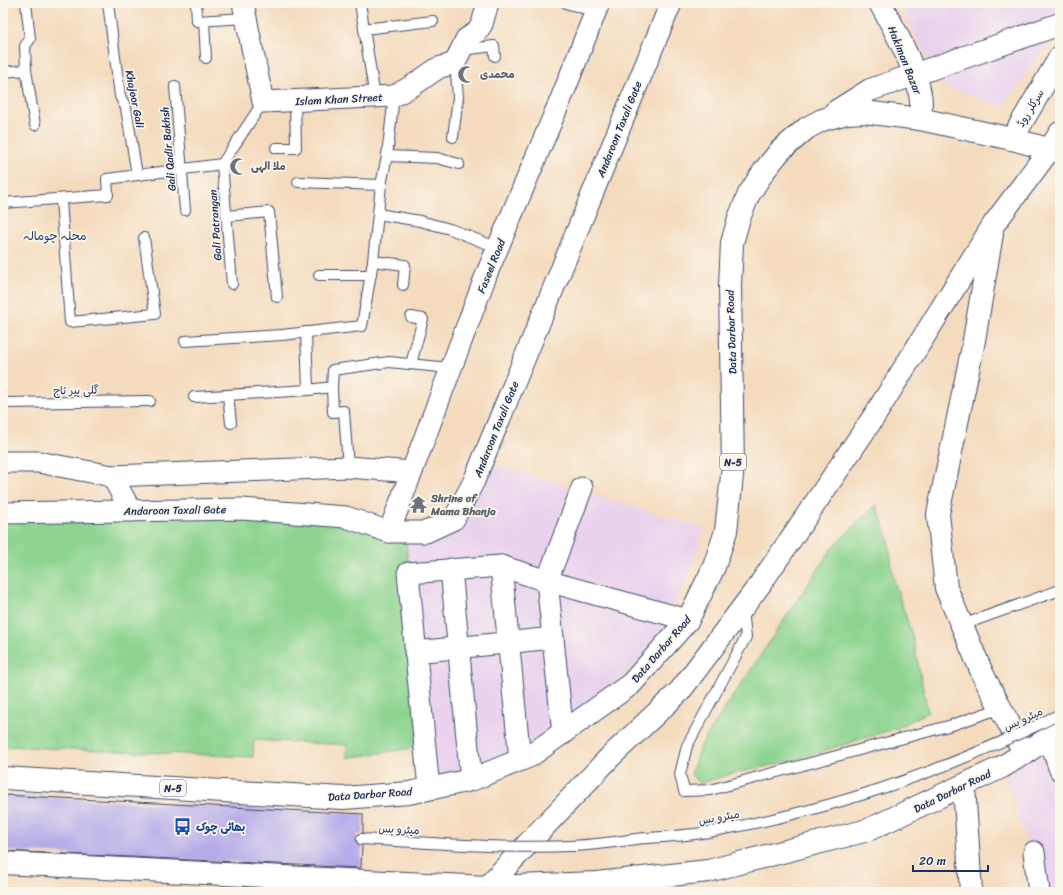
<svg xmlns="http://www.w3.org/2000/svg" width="1063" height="895" font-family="Sriracha,'Playpen Sans Arabic',sans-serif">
	<rect width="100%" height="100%" fill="#fbf7ec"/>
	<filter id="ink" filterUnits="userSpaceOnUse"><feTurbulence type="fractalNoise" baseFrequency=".025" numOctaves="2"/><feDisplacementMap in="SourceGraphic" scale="8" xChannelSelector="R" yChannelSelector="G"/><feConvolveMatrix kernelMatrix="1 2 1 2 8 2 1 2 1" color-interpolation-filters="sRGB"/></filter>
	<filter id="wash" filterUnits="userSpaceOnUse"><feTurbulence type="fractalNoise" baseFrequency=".012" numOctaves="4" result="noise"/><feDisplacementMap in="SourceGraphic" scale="16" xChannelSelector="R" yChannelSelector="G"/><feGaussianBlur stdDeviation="0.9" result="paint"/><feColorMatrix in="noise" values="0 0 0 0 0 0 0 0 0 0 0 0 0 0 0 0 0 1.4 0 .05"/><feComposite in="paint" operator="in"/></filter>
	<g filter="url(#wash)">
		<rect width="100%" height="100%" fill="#f4dbbe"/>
		<!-- built -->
		<g fill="#e9d2ed">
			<path d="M896 3H1060V27L1002 107 941 84 904 13Z"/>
			<path d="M483 461 704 528 692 567 659 641 576 725 429 789 408 573 406 532 457 512Z"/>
			<path d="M1060 731V892H1044L1002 767Z"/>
		</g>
		<!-- green -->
		<g fill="#8dd48f" stroke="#548276">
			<path d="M876 504 889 540 893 577 912 635 928 712 897 728 795 760 731 774 699 784 691 774 700 746 832 548Z"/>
			<path d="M242 509 406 532 408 573 425 746 347 758V745L254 740 253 757 3 746V513Z"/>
		</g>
		<g id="blocks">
			<!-- building -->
			<path fill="#b6abe9" d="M3 795 363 814V833L357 835 356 839 358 844 362 846 361 868 3 851Z"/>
		</g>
	</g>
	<g filter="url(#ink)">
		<use href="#blocks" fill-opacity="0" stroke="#3c496c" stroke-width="1"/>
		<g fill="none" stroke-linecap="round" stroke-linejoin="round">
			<defs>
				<g id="service">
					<path d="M26 3 30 39 25 46 26 70 35 125"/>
					<path d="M108 3 120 96 126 108 137 175"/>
					<path d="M196 3 197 21 245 18"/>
					<path d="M360 3 375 98"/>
					<path d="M566 3 596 12"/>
					<path d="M204 21 206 58"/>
					<path d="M364 29 433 21"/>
					<path d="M461 50 494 46 495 56"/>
					<path d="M3 72 26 70"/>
					<path d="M175 86 185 210"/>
					<path d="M453 137 458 97 455 63"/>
					<path d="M276 148H296L295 101"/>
					<path d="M387 156 437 158 459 164"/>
					<path d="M222 164 232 284"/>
					<path d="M298 182 381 185"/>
					<path d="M61 200 70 322 155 314 144 238"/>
					<path d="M3 203 108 195 107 179 222 164 263 102"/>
					<path d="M378 214 420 221 450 229 498 248"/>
					<path d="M227 216 269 212 277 297"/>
					<path d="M373 261 405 265 403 285"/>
					<path d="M319 275H371"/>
					<path d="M185 341 282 335 362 326 373 261 381 185 387 156 394 96"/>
					<path d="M411 364 423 319 411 317"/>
					<path d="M332 387 333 412 344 411 348 467"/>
					<path d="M308 390 332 387 333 370 389 362 450 368"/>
					<path d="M228 395 231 423"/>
					<path d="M194 397 308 390 306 332"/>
					<path d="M3 403 150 401"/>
					<path d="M743 610 746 637 687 746 680 774 684 791 710 790 952 725 1001 708"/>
					<path d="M962 625 1060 590"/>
				</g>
				<g id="minor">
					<path d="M243 3 263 102 394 96 412 86 438 68 455 63 466 39 477 32 482 24 488 3"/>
					<path d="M3 462H38L112 476 131 511"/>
					<path d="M112 476 348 467 412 472"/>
					<path d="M3 513 242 509 346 517 389 532H426L454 519 474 481 671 3"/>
					<path d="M389 532 487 273 563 94 599 3"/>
					<path d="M501 566 520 760"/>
					<path d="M451 569 471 780"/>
					<path d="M415 652 553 638"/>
					<path d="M563 734 547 581 582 488"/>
					<path d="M1049 738 1060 770"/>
					<path d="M429 789 408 573 501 566 547 581 688 620"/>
					<path d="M1034 852 1039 892"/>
				</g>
				<g id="tertiary">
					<path d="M880 3C893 26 916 69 920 94 922 102 921 110 920 119"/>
					<path d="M964 786 971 892"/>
				</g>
				<g id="primary">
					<path d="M835 112 870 90 1060 24"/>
					<path d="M1012 139 1060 57"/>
					<path d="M992 234 973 346 938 514 946 588 983 675 1025 754"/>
					<path d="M3 778 343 798 409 793 471 780 530 756 631 684 688 620 714 567 726 531 733 466 730 285 732 243 739 218 749 194 764 171 780 151 807 128 822 120 847 113 864 112 920 119 1012 139 1060 152"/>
					<path d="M3 863 487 887 596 883 708 871 868 830 1002 767 1060 731"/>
					<path d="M487 887 611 756 680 691 761 583 875 415 994 224 1050 149 1060 133"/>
				</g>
			</defs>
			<!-- service casing -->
			<use href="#service" stroke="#3c496c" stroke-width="12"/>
			<!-- minor casing -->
			<use href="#minor" stroke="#3c496c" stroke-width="23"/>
			<!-- tertiary casing -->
			<use href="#tertiary" stroke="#3c496c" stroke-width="24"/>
			<!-- primary casing -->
			<use href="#primary" stroke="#3c496c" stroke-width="24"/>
			<!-- service -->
			<use href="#service" stroke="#fff" stroke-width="10"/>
			<!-- minor -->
			<use href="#minor" stroke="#fff" stroke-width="21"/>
			<!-- tertiary -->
			<use href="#tertiary" stroke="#fff" stroke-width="22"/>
			<!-- primary -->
			<use href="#primary" stroke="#fff" stroke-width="22"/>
			<defs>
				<path id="service-bridge" d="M362 839C432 843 502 849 572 846 593 845 615 842 636 839 660 837 685 836 708 832 831 811 949 770 1060 714"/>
			</defs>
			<!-- service-bridge casing -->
			<use href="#service-bridge" stroke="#3c496c" stroke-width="12" stroke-linecap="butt"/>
			<!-- service-bridge -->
			<use href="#service-bridge" stroke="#fff" stroke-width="10"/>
		</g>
	</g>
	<!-- icons -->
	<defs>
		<symbol id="mosque-bare" viewBox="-9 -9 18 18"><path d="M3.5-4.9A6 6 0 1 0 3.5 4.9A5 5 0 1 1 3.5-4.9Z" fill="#6b7280" stroke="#fbf7ec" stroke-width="2.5" paint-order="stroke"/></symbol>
		<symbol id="temple-bare" viewBox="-9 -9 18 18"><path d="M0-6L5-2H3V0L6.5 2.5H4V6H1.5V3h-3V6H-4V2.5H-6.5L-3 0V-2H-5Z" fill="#6b7280" stroke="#fbf7ec" stroke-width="2.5" paint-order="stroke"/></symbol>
		<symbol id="bus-bare" viewBox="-9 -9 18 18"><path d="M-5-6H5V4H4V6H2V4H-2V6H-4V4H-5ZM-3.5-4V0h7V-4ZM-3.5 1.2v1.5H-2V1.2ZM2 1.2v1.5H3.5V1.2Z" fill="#1a4fb4" stroke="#fbf7ec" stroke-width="2.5" paint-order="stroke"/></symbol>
	</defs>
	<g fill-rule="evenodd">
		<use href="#mosque-bare" x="454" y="62" width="25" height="25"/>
		<use href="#mosque-bare" x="226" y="154" width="25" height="25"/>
		<use href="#temple-bare" x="406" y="492" width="25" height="25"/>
		<use href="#bus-bare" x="170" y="814" width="25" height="25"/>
	</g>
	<g text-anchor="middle" stroke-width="3.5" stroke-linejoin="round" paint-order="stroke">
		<!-- shield labels -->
		<g fill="#fbf7ec" stroke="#5e6b89" stroke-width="1">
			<rect x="720" y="454" width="26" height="16" rx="3"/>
			<rect x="160" y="780" width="26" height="16" rx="3"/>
		</g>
		<g font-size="10" font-weight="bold" fill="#1b2f5e">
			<text x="733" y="466">N-5</text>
			<text x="173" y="792">N-5</text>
		</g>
		<!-- street labels -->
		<g font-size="11" fill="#1b2f5e" stroke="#fbf7ec">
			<text transform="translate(905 60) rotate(68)" y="4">Hakiman Bazar</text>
			<text transform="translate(135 99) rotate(79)" y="4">Khajoor Gali</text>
			<text transform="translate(339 99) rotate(-3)" y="4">Islam Khan Street</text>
			<text transform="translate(1030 108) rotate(-59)" y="4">سرکلر روڈ</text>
			<text transform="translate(619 129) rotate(-68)" y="4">Andaroon Taxali Gate</text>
			<text transform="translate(168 149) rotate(-95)" y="4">Gali Qadir Bakhsh</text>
			<text transform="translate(215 225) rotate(-94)" y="4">Gali Patrangan</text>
			<text transform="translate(491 266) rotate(-68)" y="4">Faseel Road</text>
			<text transform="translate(731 332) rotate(-92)" y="4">Data Darbar Road</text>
			<text transform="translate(76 390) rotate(-1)" y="4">گلی پیر تاج</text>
			<text transform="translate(496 429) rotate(-68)" y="4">Andaroon Taxali Gate</text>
			<text transform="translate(175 510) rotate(-1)" y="4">Andaroon Taxali Gate</text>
			<text transform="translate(661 649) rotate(-49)" y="4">Data Darbar Road</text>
			<text transform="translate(1023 719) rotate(-25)" y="4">میٹرو بس</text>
			<text transform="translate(952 791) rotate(-26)" y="4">Data Darbar Road</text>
			<text transform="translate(370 794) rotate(-4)" y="4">Data Darbar Road</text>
			<text transform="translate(719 817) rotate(-10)" y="4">میٹرو بس</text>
			<text transform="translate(399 829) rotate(3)" y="4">میٹرو بس</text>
		</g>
		<!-- worship labels -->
		<g font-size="11" font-weight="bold" fill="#5b616d" stroke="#fbf7ec" text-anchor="start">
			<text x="480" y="78">محمدی</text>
			<text x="251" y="170">ملا الہی</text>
			<text x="431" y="502">Shrine of<tspan x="431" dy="13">Mama Bhanja</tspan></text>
		</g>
		<!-- transit labels -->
		<g font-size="11" font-weight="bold" fill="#164399" stroke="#fbf7ec" text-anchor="start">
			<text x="196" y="831">بھاٹی چوک</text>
		</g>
		<!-- neighbourhood labels -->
		<g font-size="12" fill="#1b2f5e" stroke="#fbf7ec">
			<text x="55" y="240">محلہ چومالہ</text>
		</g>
	</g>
	<!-- margin -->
	<rect width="1063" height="895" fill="none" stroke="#fbf7ec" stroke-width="16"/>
	<!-- scale -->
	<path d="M913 865v6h75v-6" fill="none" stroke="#1b2f5e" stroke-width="2"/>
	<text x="919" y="865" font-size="12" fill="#1b2f5e" stroke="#fbf7ec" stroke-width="3" paint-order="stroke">20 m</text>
</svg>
